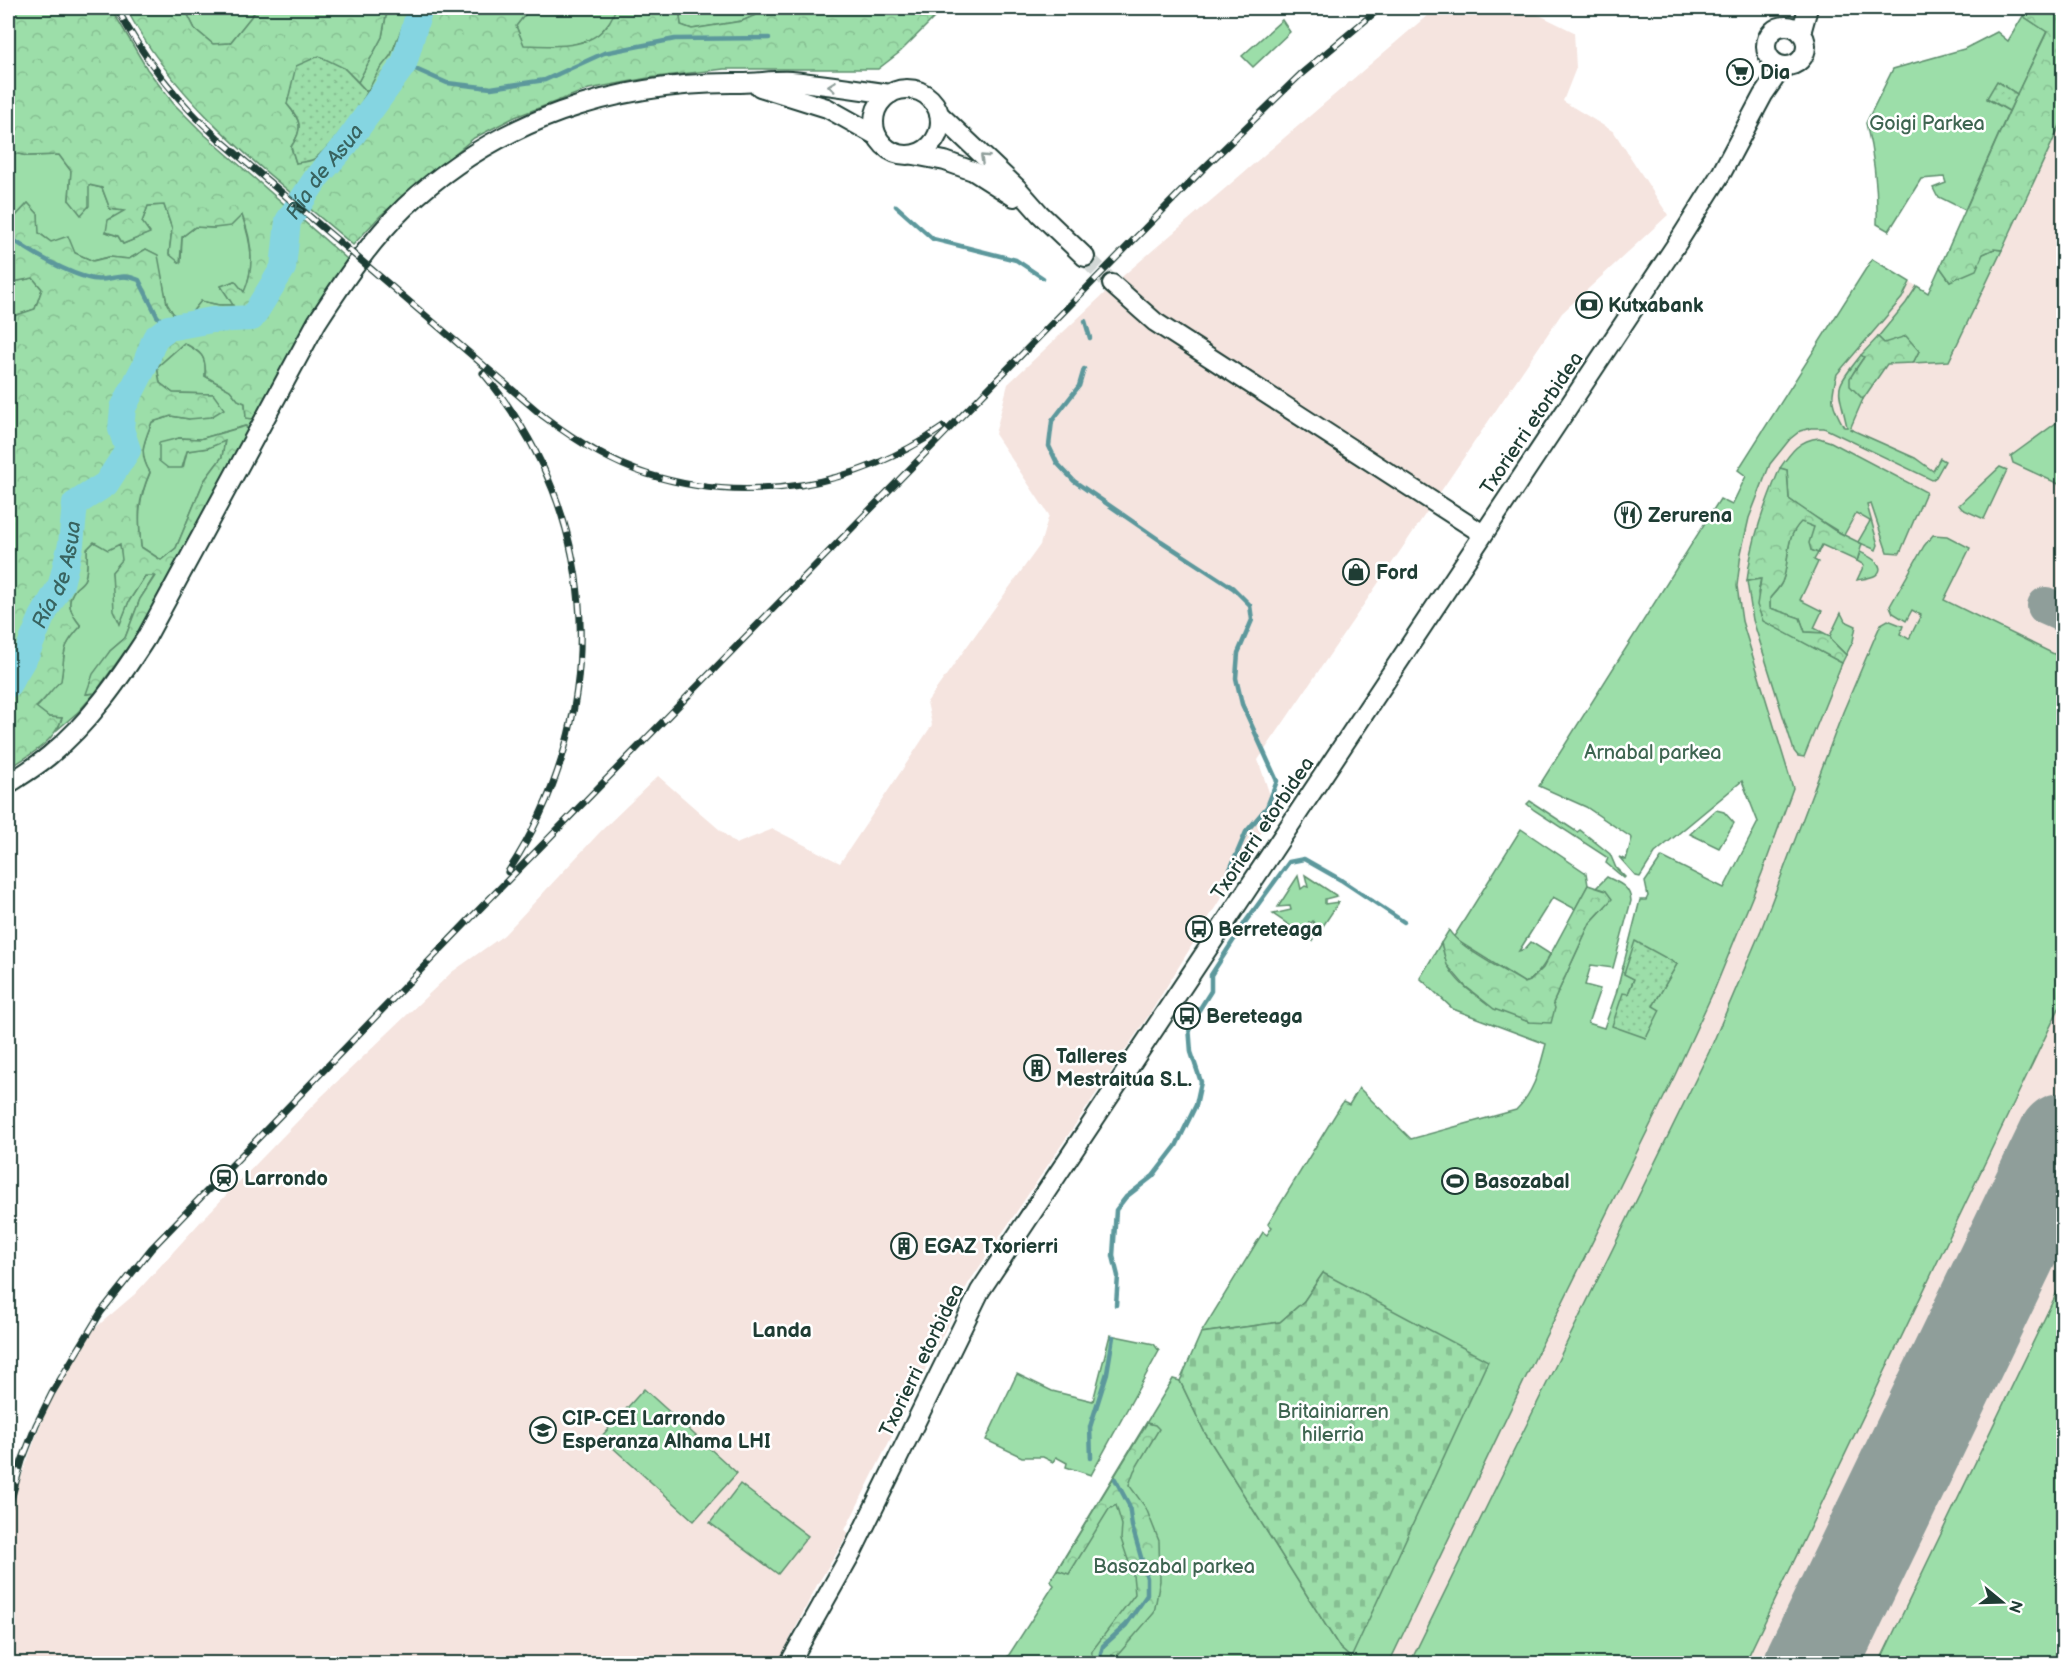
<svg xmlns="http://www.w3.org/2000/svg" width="2071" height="1671" font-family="'Balsamiq Sans',sans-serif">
	<defs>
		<pattern id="forest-crowns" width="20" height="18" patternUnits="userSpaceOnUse" patternTransform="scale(1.5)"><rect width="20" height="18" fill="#9cdea9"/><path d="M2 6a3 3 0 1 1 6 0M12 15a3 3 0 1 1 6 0" fill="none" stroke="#86bf92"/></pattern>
		<pattern id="cemetery-stones" width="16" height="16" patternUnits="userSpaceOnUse" patternTransform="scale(1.5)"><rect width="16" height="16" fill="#9cdea9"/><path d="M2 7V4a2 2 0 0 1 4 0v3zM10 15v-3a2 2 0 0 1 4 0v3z" fill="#86bf92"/></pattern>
		<pattern id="garden-dots" width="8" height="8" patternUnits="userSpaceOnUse" patternTransform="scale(1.5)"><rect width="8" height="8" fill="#9cdea9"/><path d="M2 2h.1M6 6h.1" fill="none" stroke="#86bf92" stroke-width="1.8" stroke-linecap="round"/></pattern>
	</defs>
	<rect width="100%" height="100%" fill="#fff"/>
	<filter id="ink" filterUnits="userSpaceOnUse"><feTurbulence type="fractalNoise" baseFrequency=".0167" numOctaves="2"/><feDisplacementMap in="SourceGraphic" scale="12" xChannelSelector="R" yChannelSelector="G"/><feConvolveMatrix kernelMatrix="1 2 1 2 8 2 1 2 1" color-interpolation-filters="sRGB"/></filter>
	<g filter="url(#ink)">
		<!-- built -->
		<g fill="#f5e4df">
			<path d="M1436 8H1525L1574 32 1576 68 1563 101 1614 132 1668 215 1562 313 1258 760 1275 810 1151 1012 968 1284 845 1530 849 1533 817 1585 778 1663H8V1513L52 1393 94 1329 135 1294 203 1219 321 1097 452 972 504 935 601 831 658 776 736 844 773 829 840 863 932 725 927 702 1040 545 1049 515 995 434 1008 384 1124 275Z"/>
			<path d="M2029 8H2063V1663L1334 1664 1638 1052 1758 822 1742 780 1732 505 1746 476 1738 470 1872 259 1928 293 2017 94 2047 32 2023 16Z"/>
		</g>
		<!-- green -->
		<g fill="#9cdea9" stroke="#5e8e6e" stroke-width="1.5" fill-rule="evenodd">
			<path d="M177 8H258L230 43 213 44 195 29 187 13Z"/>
			<path d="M394 8H410L391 55 367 92 358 82 382 37 386 16Z"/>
			<path d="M530 8H619L616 10 612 19 597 37 569 46H524L516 26Z"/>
			<path d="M679 8H758L759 14 742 21 692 29 681 25Z"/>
			<path d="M2023 16 2047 31 2017 94 1997 82 1987 99 2009 111 1965 210 1937 196 1933 188 1946 183 1944 177 1921 179 1889 231 1877 224C1878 188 1875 159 1866 123L1893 69 1964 49 1997 32 2008 41Z"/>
			<path d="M1282 20 1290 32 1253 67 1242 56Z"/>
			<path d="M8 152 28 156 59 155 71 171 69 200 89 185 102 188 110 209 125 211 106 232 118 236 123 244 149 233 142 222 148 206 164 205 172 229 169 254 181 262 182 237 195 227 214 228 242 215C251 243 256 264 244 293L234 281 221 287 234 305H219L201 301 192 312 176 318 167 304 157 255 146 249 129 259 109 257 93 261 51 242 38 232V214L28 203 16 216H8Z"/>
			<path d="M1994 249 2002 250 1949 361 1913 363 1919 351 1884 343 1878 337 1906 303 1917 286 1928 293 1940 267 1950 281 1983 254Z"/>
			<path d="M1872 259 1910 282 1902 298 1837 374C1830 400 1831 404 1844 427H1847C1838 384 1832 392 1861 355L1864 357C1850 378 1844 379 1863 399L1850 429 1915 458 1933 471 1940 458 1945 461 1936 477 1932 480 1824 428H1811L1800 431 1790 439 1770 464 1749 518 1741 553 1737 586 1742 621 1793 788 1762 873 1715 988 1675 1075 1537 1354 1389 1663 1003 1664 1054 1585 1050 1581 1173 1379 1180 1381 1205 1433 1340 1648 1351 1658 1323 1273 1304 1301 1280 1322 1201 1333 1263 1232 1267 1235 1272 1227 1268 1224 1343 1102 1349 1105 1359 1088 1411 1139 1516 1110C1535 1091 1539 1070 1546 1044L1453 1009 1420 978 1441 943C1444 950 1445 960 1448 966 1463 994 1501 1011 1529 1022L1553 1003 1590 923 1605 907 1606 891 1596 888 1607 877C1619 883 1630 886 1631 901L1613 968 1591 965 1585 985 1600 989 1588 1023 1604 1028 1616 994 1640 900H1646L1648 896 1645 882 1662 857 1724 888 1758 822 1742 781 1655 853 1640 877 1636 876 1619 857 1626 860 1632 838 1586 807 1539 786 1720 499 1732 505 1746 476 1738 470ZM1677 964 1653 1006 1628 994 1634 979 1624 973Z"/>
			<path d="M33 278 42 289 35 309 8 318V283Z"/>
			<path d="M184 343C201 352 207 356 205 376L230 390 238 400 245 403 246 418 253 419 248 435 245 426 200 439 179 438 183 468 187 451 208 448 225 440 222 457 204 481 176 548 161 560 141 547C138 517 138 500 150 473 138 453 144 442 152 422L171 416 189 419 213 394 173 393 160 383 157 367Z"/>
			<path d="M2063 418V486L2013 463 2011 456Z"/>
			<path d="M1819 438 1831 442 1926 492 1900 553 1887 552 1871 504 1867 505 1878 545 1876 550 1858 542 1870 521 1856 513 1844 535 1808 513 1789 499 1787 470 1780 468C1791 452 1799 440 1819 438Z"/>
			<path d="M2000 467 2007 470 1984 519 1962 509 1959 505Z"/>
			<path d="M1801 521 1814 527 1811 550 1818 553 1814 560 1818 562 1800 600 1822 611 1814 628 1824 633 1805 632 1800 618 1770 608V598C1774 593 1780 588 1782 582 1791 561 1783 540 1801 521Z"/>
			<path d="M1933 535 1947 536 1970 548 1944 600 2060 657 2063 651V1000L1745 1663H1410L1709 1052 1761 930 1843 712 1875 637 1881 624 1888 620 1903 626 1900 634 1909 639 1921 615 1912 610 1906 621 1893 613 1890 606 1924 546Z"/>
			<path d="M94 542 120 544 123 560 112 572 120 623 129 601 145 576 155 575 140 599 125 638 110 651 87 694 95 693 78 712 58 729 62 718 49 717 36 708C46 699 51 689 61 680 66 651 59 650 81 626 71 614 64 602 76 588 79 585 84 582 85 578 88 569 87 558 87 549Z"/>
			<path d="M1860 552C1866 555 1889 565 1876 575 1871 578 1862 579 1857 580L1864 565 1857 561Z"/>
			<path d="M1761 578 1758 593 1764 621 1842 663 1804 757 1798 756 1794 751 1753 620 1747 581Z"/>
			<path d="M1841 613 1845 621 1856 626 1853 641 1846 655 1832 641 1830 636Z"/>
			<path d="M1530 801 1577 832 1580 830 1610 854 1616 868 1625 877 1624 878 1606 863 1608 858 1534 810 1527 804Z"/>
			<path d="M1716 810 1724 812 1734 823 1719 848 1690 834Z"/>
			<path d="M1521 829 1586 873 1588 885 1575 909 1553 897 1519 951 1525 949 1531 942 1550 954C1544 966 1537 977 1525 983L1453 938Z"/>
			<path d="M1305 875 1337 896 1325 899V904L1339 902 1317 935 1313 921 1311 923 1309 922 1313 941 1273 914 1291 910 1290 906 1278 907 1298 876 1301 889 1305 886 1308 887Z"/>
			<path d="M2063 1280V1663H1879Z"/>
			<path d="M1110 1335 1154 1344 1159 1351 1091 1475 1066 1467 1067 1463 1056 1457 1053 1462 1043 1457H1022L986 1440 1017 1374 1052 1391 1093 1401Z"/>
			<path d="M644 1389 737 1473 694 1521 601 1437Z"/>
			<path d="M740 1484 808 1536 778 1574 710 1523Z"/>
		</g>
		<!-- forest -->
		<g fill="url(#forest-crowns)" stroke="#5e8e6e" stroke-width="1.5">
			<path d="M22 8H111L147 69 173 103 205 135 347 259 253 419 246 418 245 403 238 400 230 390 205 376C207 356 201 352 184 343L157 367 160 383 173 393 213 394 224 409 211 417 189 419 171 416 152 422C144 442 138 453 150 472 137 502 138 516 141 547L161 560 176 548 204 481 222 457 225 441 208 448 187 451 182 468H168L159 461V443L179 438 200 439 246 426 248 435 143 626 95 693 86 694 93 674 110 651 125 638 140 599 155 576H145L129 601 120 624 114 611 112 572 122 560 120 544 108 550 94 542 87 549C87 558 88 568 85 578 84 582 80 585 76 588 64 602 71 614 81 626 59 650 66 651 61 681 51 689 46 699 36 707L49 717 62 718C54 743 29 755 8 769V318L35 309 42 289 33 278 8 283V216H16L28 203 38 214 39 233 51 242 68 236 75 253 93 261 109 257 129 259 146 249 158 255 167 304 176 318 192 312 201 301 219 305H233L221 286 235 281 244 292C255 267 252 240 242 215L231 226 214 228 195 227 182 237 180 263 169 254 172 229 164 205 148 206 142 222 150 233 123 244 118 236 106 232 108 220 124 211 110 209 102 188 89 185V206L81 215 69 200 71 171 59 155 28 156 8 152V17Z"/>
			<path d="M126 8H177L187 13 195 29 213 44 230 43 258 8H394L386 16 382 37 358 82 344 68 292 86 287 104C301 121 304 128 291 147L296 163 343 126 360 106 379 70 391 55 410 8H530L516 26 524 45C560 46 601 51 615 10L619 8H679L681 25 692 29 742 21 758 14V8H944L900 52 878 69H724L648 78 589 89 515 117 474 138 381 215 353 245C269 173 178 108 126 8Z"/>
			<path d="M2029 8H2063V119L2002 250 1994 249 1983 254 1976 270 1950 281 1940 267 2017 94 2047 32 2023 16Z"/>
			<path d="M1906 336 1919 351 1913 363 1887 364 1863 399 1850 386V378L1864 357 1861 355 1878 337 1884 343Z"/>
			<path d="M1780 468 1787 470 1789 499 1834 530 1862 544 1857 561 1822 545 1818 553 1811 550 1809 543 1814 527 1801 522C1783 540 1791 561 1782 582 1779 588 1774 593 1770 598V608L1800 618 1805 632 1824 633 1830 636 1832 641 1846 655 1842 663 1763 621 1757 605 1761 579 1747 581C1751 541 1765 504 1780 468Z"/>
			<path d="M1588 885 1606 891 1612 899 1590 923 1553 1003 1555 1008 1551 1023 1529 1022 1494 1009 1465 986 1447 965 1441 943 1449 930C1458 947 1507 972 1525 983L1530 981 1543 968Z"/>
			<path d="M1147 1423 1155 1425 1159 1429 1134 1471 1129 1485 1146 1508 1159 1541 1160 1581 1154 1613 1116 1657 1112 1655V1663H1091L1092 1651 1135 1594 1133 1575 1121 1539 1122 1525 1116 1505 1109 1509 1069 1574 1057 1570Z"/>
		</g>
		<!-- cemetery -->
		<path fill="url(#cemetery-stones)" stroke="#5e8e6e" stroke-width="1.5" d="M1323 1273 1488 1361 1351 1658 1340 1648 1205 1433 1180 1381 1201 1333 1280 1322 1304 1301Z"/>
		<!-- garden -->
		<g fill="url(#garden-dots)" stroke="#5e8e6e" stroke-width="1.5">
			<path d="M319 56 344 68 367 92C359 109 330 148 314 159 309 162 301 162 296 163L291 147C304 128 301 120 287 104L296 66Z"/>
			<path d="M1997 81 2017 94 2009 111 1987 98Z"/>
			<path d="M1635 941 1677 964 1653 1006 1660 1010 1646 1038 1612 1026 1623 993 1628 994 1634 979 1624 974Z"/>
		</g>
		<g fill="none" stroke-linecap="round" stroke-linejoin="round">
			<!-- stream -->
			<g stroke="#5c989c" stroke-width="4.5">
				<path d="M404 64 447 83 491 88 545 80 604 53 675 39 769 38"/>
				<path d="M896 206 933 239 1016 260 1043 278"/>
				<path d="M8 236C28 251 68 274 93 279 110 282 120 271 139 280L157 316 168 328"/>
				<path d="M1085 321 1090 338"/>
				<path d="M1084 369 1079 386 1052 421 1049 446 1057 463 1074 481 1161 541 1233 588 1250 605 1252 620 1238 653 1236 678 1242 704 1277 781 1267 807 1246 832 1229 872"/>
				<path d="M1116 1305 1118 1276 1113 1256 1116 1210 1126 1197 1153 1176 1176 1146 1196 1105 1201 1082 1191 1052 1189 1026 1211 991V975L1246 921 1289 862 1304 859 1341 880 1404 922"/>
				<path d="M1091 1458 1090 1427 1107 1373 1113 1337"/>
				<path d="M1098 1664 1103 1646 1126 1625 1147 1595V1578L1132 1526 1129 1505 1115 1479"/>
			</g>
			<!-- river -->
			<path stroke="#85d5e1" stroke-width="26" id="s1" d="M8 685 27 653 42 617 61 584 71 544 75 504 106 484 128 450 121 429 123 408 144 367 155 338 168 328 212 320 252 318 283 268 288 221 317 177 346 144 404 64 420 8"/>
			<!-- taxiway -->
			<path stroke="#8f9e9a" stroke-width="38" d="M2046 606 2064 614"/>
			<!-- runway -->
			<path stroke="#8f9e9a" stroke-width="93" d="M1811 1664 2064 1139"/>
			<!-- minor-tunnel -->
			<path stroke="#d2d8d6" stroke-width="18" stroke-dasharray="18 9" stroke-linecap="butt" d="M1085 257 1112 284"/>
			<defs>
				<g id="minor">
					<circle cx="1786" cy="46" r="20"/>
					<path d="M1801 33 1808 8"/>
					<path d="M760 87 827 108 877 136"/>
					<circle cx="907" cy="122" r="33"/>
					<path d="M939 114 1017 188 1040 214 1085 257"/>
					<path d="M914 155 945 161 973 171 1014 197"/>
					<path d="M1112 284 1155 322 1483 534"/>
					<path d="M8 784C22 775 37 766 50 755 89 723 119 680 146 638L317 322C343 282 370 241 405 207 497 120 616 81 741 83 758 83 775 80 791 81 824 84 857 89 890 94"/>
					<path d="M789 1664 853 1550 980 1291 1678 242 1722 172 1763 95 1783 66"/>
				</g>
			</defs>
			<!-- minor casing -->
			<use href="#minor" stroke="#1f3d34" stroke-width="22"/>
			<!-- minor -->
			<use href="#minor" stroke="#fff" stroke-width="18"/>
			<defs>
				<g id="rail">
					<path d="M117 8C143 58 177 101 219 139L543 416C575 440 609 462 647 474 748 506 857 487 943 427"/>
					<path d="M483 373C605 518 611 715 508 872"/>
					<path d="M8 1510 22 1461 36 1425 52 1393 101 1312 151 1249 465 924 1203 169 1301 74 1380 8"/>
				</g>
			</defs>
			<!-- rail casing -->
			<use href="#rail" stroke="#1f3d34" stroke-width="7"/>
			<!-- rail -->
			<use href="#rail" stroke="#fff" stroke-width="4.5" stroke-dasharray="14" stroke-linecap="butt"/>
		</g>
		<!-- one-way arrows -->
		<defs><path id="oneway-chevron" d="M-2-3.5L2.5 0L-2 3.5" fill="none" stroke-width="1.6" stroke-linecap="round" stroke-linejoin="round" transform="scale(1.5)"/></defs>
		<g stroke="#8f9e9a">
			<use href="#oneway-chevron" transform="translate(832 86) rotate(-173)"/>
			<use href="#oneway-chevron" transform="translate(984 158) rotate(-137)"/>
		</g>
	</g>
	<!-- icons -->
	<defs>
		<symbol id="supermarket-ring" viewBox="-11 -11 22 22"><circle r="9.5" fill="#fff" stroke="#1f3d34" stroke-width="1.5"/><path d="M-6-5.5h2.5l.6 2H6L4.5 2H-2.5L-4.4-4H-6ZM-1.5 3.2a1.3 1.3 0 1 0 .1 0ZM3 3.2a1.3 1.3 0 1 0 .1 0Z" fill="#1f3d34"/></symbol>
		<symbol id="bank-ring" viewBox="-11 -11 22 22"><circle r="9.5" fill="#fff" stroke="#1f3d34" stroke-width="1.5"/><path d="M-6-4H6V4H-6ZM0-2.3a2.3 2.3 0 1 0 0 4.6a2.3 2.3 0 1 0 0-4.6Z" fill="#1f3d34"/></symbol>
		<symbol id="restaurant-ring" viewBox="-11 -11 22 22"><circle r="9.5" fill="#fff" stroke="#1f3d34" stroke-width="1.5"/><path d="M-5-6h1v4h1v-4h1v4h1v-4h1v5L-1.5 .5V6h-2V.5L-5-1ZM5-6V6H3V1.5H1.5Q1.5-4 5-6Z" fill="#1f3d34"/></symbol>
		<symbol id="shop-ring" viewBox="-11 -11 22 22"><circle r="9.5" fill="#fff" stroke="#1f3d34" stroke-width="1.5"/><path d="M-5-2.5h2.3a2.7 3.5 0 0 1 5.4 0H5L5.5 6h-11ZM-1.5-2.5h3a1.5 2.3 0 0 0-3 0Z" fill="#1f3d34"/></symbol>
		<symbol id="bus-ring" viewBox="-11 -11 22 22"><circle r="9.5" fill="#fff" stroke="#1f3d34" stroke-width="1.5"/><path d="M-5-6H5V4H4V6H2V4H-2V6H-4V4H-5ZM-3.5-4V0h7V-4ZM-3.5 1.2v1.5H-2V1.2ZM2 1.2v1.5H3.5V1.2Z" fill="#1f3d34"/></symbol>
		<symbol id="building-ring" viewBox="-11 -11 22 22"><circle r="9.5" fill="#fff" stroke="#1f3d34" stroke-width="1.5"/><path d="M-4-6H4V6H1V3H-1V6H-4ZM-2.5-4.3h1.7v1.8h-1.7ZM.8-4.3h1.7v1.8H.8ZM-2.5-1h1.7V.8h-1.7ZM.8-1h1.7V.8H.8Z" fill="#1f3d34"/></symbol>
		<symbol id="station-ring" viewBox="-11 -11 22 22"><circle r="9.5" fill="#fff" stroke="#1f3d34" stroke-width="1.5"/><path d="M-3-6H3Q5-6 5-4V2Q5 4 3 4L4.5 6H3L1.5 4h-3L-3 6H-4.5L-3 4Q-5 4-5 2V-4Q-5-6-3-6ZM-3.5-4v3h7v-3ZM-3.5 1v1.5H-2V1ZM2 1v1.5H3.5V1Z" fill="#1f3d34"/></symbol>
		<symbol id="stadium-ring" viewBox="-11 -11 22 22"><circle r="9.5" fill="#fff" stroke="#1f3d34" stroke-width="1.5"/><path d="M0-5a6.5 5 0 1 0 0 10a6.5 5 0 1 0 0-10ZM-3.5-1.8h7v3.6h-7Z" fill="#1f3d34"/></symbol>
		<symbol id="school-ring" viewBox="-11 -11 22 22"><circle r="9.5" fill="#fff" stroke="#1f3d34" stroke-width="1.5"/><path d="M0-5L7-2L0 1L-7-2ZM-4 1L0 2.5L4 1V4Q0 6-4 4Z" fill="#1f3d34"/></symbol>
	</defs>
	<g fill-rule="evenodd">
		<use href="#supermarket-ring" x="1725" y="57" width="30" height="30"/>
		<use href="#bank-ring" x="1574" y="290" width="30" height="30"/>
		<use href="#restaurant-ring" x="1613" y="500" width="30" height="30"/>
		<use href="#shop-ring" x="1341" y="557" width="30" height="30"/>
		<use href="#bus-ring" x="1184" y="914" width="30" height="30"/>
		<use href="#bus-ring" x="1172" y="1001" width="30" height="30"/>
		<use href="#building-ring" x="1022" y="1053" width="30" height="30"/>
		<use href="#station-ring" x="209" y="1163" width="30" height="30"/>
		<use href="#stadium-ring" x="1440" y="1166" width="30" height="30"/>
		<use href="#building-ring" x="889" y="1231" width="30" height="30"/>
		<use href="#school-ring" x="528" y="1415" width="30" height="30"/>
	</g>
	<g text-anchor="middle" stroke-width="5" stroke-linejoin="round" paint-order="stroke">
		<!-- poi labels -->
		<g font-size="20" font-weight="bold" fill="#1f3d34" stroke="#fff" text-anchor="start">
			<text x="1760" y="79">Dia</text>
			<text x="1608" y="312">Kutxabank</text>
			<text x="1648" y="522">Zerurena</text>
			<text x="1376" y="579">Ford</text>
			<text x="1218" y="936">Berreteaga</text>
			<text x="1206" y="1023">Bereteaga</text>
			<text x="1056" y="1063">Talleres<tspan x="1056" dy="23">Mestraitua S.L.</tspan></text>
			<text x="244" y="1185">Larrondo</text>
			<text x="1474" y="1188">Basozabal</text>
			<text x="924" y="1253">EGAZ Txorierri</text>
			<text x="562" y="1425">CIP-CEI Larrondo<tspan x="562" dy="23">Esperanza Alhama LHI</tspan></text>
		</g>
		<!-- park labels -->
		<g font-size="20" fill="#3e6551" stroke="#fff">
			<text x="1927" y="130">Goigi Parkea</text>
			<text x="1653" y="759">Arnabal parkea</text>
			<text x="1333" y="1418">Britainiarren<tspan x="1333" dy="23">hilerria</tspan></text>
			<text x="1174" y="1573">Basozabal parkea</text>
		</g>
		<!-- street labels -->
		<g font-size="20" fill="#1f3d34" stroke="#fff">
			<text transform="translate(1531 423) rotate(-56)" y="7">Txorierri etorbidea</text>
			<text transform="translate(1262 828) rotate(-56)" y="7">Txorierri etorbidea</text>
			<text transform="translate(921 1360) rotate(-64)" y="7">Txorierri etorbidea</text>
		</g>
		<!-- water labels -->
		<g font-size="21" font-style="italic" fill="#38635f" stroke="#fff">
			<text dy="7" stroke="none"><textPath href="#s1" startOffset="662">Ría de Asua</textPath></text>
			<text dy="7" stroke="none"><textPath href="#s1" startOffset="122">Ría de Asua</textPath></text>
		</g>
		<!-- neighbourhood labels -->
		<g font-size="21" font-weight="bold" fill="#1f3d34" stroke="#fff">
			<text x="782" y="1337">Landa</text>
		</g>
	</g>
	<!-- margin -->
	<rect width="2071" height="1671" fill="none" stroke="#fff" stroke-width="30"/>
	<rect x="15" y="15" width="2041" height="1641" fill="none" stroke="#1f3d34" stroke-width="2" filter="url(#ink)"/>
	<!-- north arrow -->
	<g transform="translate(2002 1602) rotate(109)" stroke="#ffffff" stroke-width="4.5" paint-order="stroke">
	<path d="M0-4.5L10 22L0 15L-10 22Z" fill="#1f3d34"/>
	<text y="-9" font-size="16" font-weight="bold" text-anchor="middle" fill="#1f3d34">N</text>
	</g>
</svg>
